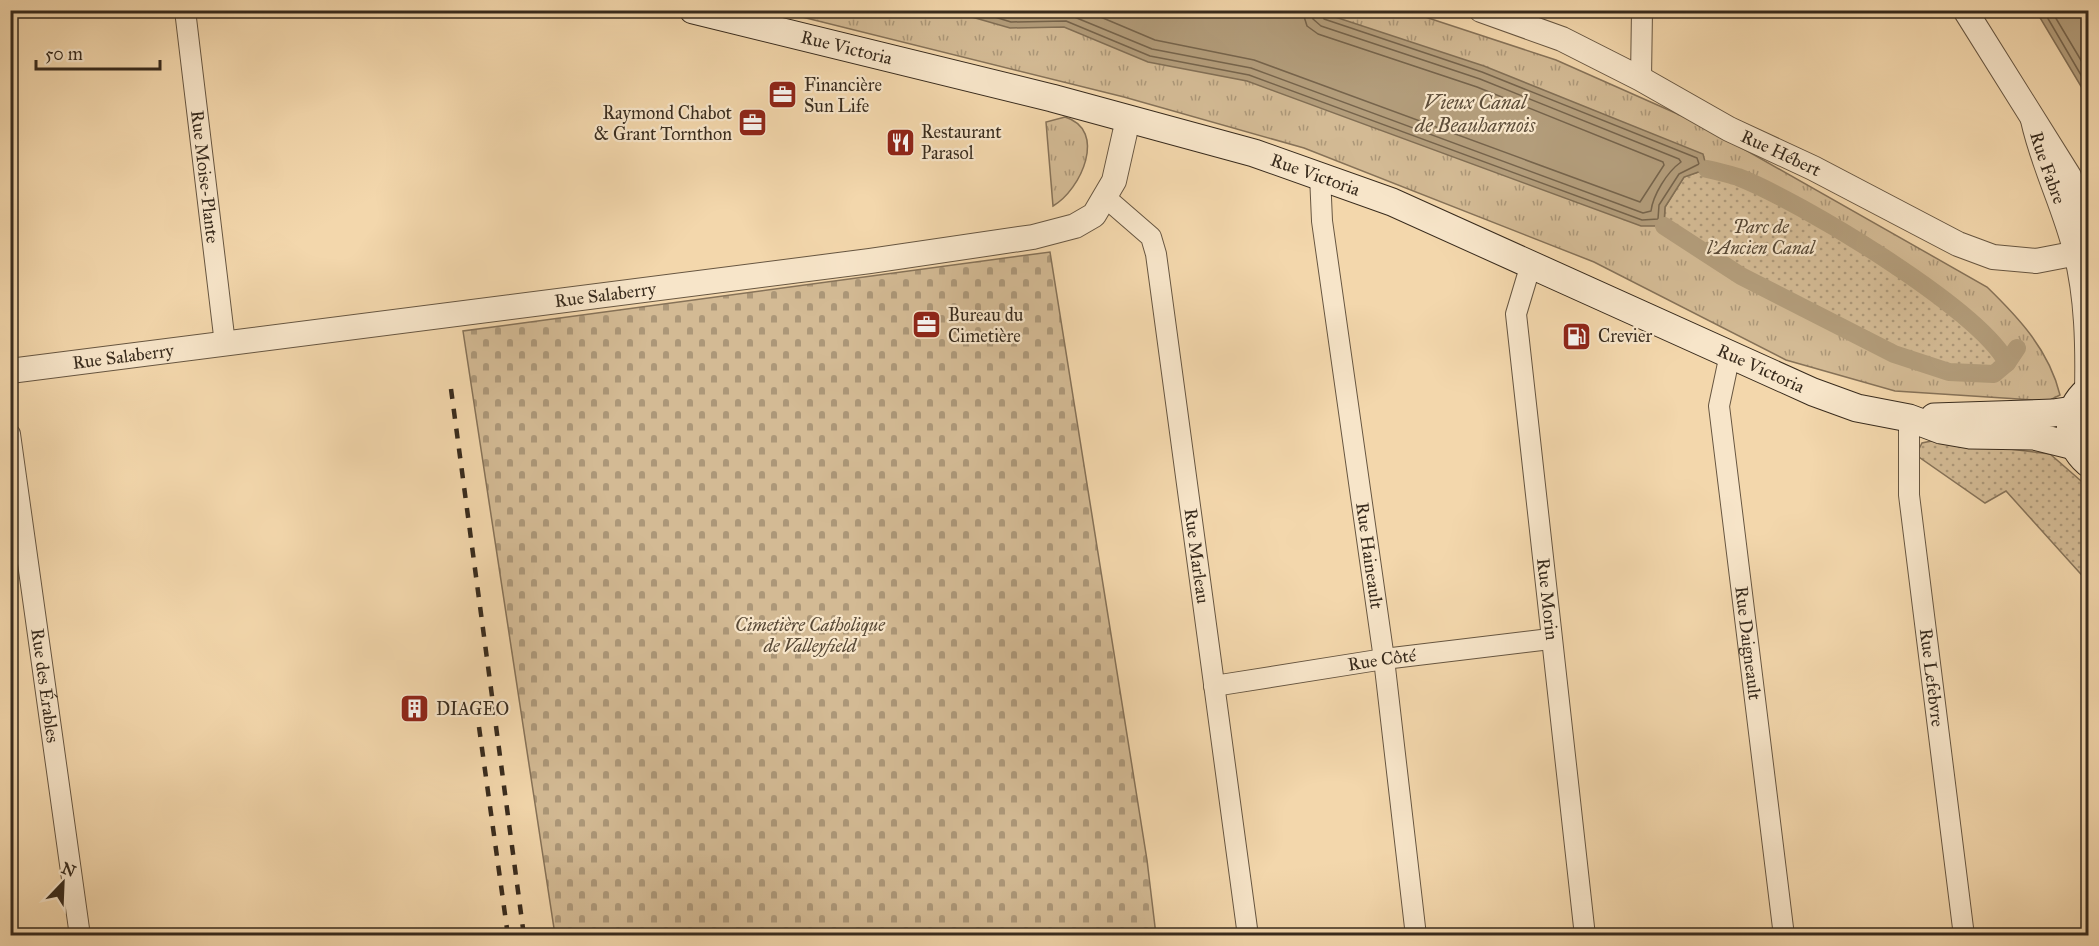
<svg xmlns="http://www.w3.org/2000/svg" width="2099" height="946" font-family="'IM FELL Great Primer',serif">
	<defs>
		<pattern id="grass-tufts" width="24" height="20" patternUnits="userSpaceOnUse" patternTransform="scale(1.5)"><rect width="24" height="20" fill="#d3ba94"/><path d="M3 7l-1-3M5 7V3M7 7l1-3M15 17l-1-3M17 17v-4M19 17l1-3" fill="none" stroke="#ac9778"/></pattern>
		<pattern id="cemetery-stones" width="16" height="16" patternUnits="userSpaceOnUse" patternTransform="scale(1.5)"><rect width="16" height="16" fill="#d3ba94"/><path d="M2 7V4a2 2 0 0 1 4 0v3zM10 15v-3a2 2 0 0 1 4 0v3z" fill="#ac9778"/></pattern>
		<pattern id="park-dots" width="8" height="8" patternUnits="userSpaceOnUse" patternTransform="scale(1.5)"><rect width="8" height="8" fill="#d3ba94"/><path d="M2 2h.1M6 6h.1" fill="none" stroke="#ac9778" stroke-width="1.8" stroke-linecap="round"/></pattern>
	</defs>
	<rect width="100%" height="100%" fill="#f3d7ac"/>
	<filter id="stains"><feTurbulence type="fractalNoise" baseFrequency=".00333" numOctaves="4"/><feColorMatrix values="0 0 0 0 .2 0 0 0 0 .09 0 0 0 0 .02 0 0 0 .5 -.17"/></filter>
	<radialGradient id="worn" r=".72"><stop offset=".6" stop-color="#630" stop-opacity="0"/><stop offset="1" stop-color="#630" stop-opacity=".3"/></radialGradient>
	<!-- grass -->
	<g fill="url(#grass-tufts)" stroke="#867258" stroke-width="1.5">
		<path d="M778 11H1407L1556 60 1698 123 1987 287C2019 318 2049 350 2060 395L2048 401 1895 391 1786 360 1594 262 1304 148 1124 97Z"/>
		<path d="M1065 117C1108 130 1081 190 1053 206L1046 122Z"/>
	</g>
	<!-- cemetery -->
	<path fill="url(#cemetery-stones)" stroke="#867258" stroke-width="1.5" d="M1050 252 1147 860 1156 935H555L463 331Z"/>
	<!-- park -->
	<g fill="url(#park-dots)" stroke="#867258" stroke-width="1.5">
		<path d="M1707 169C1717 171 1728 174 1738 177 1798 200 1980 309 2007 363L1994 374 1949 372 1894 354 1741 276 1664 226 1665 207 1684 177Z"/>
		<path d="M1936 440 2050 454 2088 487V582L2006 491 1985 503 1916 455 1922 443Z"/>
	</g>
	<!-- water -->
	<g fill="#b39d7b" stroke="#826f55" stroke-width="1.5">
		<path d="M951 11H1317L1484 66 1703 154 1707 169 1684 177 1665 207 1664 226H1641L1247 81 1148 62 1064 27 1010 28Z"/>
		<path d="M2036 11H2085L2088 17V98Z"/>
	</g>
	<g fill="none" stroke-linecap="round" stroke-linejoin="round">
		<!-- shore -->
		<g stroke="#76644c" stroke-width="1.5">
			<path d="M972 10 1011 22 1066 21 1150 56 1249 75 1642 220 1658 219 1659 205 1679 174 1699 164 1697 158 1482 72 1324 19 1319 10"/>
			<path d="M999 10 1012 14H1067L1152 49 1251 68 1643 213 1651 211C1653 195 1667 172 1681 162L1679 159 1480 79 1321 26 1313 19 1311 10"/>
			<path d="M1084 10 1155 40 1254 60 1640 202 1664 165 1663 162 1477 87 1318 34 1307 26 1302 10"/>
			<path d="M2043 10 2088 87"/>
			<path d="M2051 10 2088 72"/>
		</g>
		<!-- canal -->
		<g stroke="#b39d7b" stroke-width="18">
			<path d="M1707 169C1717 171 1728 174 1738 177 1798 200 1980 309 2007 363"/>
			<path d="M1664 226 1741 276 1894 354 1949 372 1994 374 2007 363 2017 348"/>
		</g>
		<defs>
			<g id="minor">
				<path id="s1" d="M185 10 225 344"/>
				<path d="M1641 79 1642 10"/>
				<path id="s2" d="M1320 175 1322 221 1384 659 1416 936"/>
				<path id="s3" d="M1106 198 1151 237 1156 254 1248 936"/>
				<path id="s4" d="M1531 264 1516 314 1585 936"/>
				<path id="s5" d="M1730 354 1719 406 1784 936"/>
				<path id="s6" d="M1909 418V495L1964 936"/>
				<path id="s7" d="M10 434 80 936"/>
				<path id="s8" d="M1214 686 1384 659 1550 639"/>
			</g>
			<g id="tertiary">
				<path id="s9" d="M1481 10 1562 39 1641 79 1729 129 1813 168 1958 244 1993 257 2036 261 2088 251"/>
				<path d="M1965 10 2069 176 2088 236"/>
				<path id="s10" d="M2033 120C2043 166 2065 207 2076 253 2087 298 2088 345 2087 391"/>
				<path id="s11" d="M10 371 870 261 1033 237 1075 226 1094 215 1114 181 1128 119"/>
			</g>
			<g id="secondary">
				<path id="s12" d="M693 10 1052 98 1254 153 1392 202 1813 392 1857 408 1909 418 1941 430 1970 435 2034 436 2074 446"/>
				<path d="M2088 390C2064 410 2065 443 2088 463"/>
				<path d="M1934 417 2053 413 2073 410"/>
			</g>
		</defs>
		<!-- minor casing -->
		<use href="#minor" stroke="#675641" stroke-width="22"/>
		<!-- tertiary casing -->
		<use href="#tertiary" stroke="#675641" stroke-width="26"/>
		<!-- secondary casing -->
		<use href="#secondary" stroke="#382b1d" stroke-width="29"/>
		<!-- minor -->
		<use href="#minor" stroke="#f7e5c9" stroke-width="20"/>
		<!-- tertiary -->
		<use href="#tertiary" stroke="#f7e5c9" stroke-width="24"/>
		<!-- secondary -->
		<use href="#secondary" stroke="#f7e5c9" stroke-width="27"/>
		<!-- rail -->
		<g stroke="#382b1d" stroke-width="4.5" stroke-dasharray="10 10" stroke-linecap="butt">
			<path d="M451 389 524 936"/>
			<path d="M479 727 508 936"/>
		</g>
	</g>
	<!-- icons -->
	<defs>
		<symbol id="office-square" viewBox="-11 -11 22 22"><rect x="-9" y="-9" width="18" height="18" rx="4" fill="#8f2418" stroke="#f7e5c9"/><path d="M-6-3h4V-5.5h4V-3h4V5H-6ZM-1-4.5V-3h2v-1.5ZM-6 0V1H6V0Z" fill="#fff"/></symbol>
		<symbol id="restaurant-square" viewBox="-11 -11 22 22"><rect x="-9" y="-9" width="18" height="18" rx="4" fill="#8f2418" stroke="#f7e5c9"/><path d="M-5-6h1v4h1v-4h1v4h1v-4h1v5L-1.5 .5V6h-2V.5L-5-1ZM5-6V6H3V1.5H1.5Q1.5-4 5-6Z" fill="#fff"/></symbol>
		<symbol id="fuel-square" viewBox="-11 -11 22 22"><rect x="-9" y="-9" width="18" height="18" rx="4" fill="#8f2418" stroke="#f7e5c9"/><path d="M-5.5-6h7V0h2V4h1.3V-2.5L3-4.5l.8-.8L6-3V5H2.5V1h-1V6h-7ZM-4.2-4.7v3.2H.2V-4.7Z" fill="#fff"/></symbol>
		<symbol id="building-square" viewBox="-11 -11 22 22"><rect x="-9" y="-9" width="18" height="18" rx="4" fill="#8f2418" stroke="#f7e5c9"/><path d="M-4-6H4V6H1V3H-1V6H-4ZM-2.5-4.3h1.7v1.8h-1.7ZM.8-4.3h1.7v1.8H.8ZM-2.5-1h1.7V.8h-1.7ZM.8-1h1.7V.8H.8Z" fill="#fff"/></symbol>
	</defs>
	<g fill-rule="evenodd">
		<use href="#office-square" x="766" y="78" width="33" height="33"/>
		<use href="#office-square" x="736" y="106" width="33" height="33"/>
		<use href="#restaurant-square" x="884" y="126" width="33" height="33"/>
		<use href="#office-square" x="910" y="308" width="33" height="33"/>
		<use href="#fuel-square" x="1560" y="320" width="33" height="33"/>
		<use href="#building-square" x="398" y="692" width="33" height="33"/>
	</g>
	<g text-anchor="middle" stroke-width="4.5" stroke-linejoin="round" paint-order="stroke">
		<!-- street labels -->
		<g font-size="18" fill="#382b1d" stroke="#f7e5c9">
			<text dy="6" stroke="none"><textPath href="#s12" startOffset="158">Rue Victoria</textPath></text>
			<text dy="6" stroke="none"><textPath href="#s9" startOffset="333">Rue Hébert</textPath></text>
			<text dy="6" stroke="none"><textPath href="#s10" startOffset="50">Rue Fabre</textPath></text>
			<text dy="6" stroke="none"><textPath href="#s12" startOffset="644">Rue Victoria</textPath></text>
			<text dy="6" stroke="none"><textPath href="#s1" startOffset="168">Rue Moise-Plante</textPath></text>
			<text dy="6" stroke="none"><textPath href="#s11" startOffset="600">Rue Salaberry</textPath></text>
			<text dy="6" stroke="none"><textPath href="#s11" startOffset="114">Rue Salaberry</textPath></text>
			<text dy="6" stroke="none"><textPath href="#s12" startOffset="1130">Rue Victoria</textPath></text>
			<text dy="6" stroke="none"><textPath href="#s2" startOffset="384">Rue Haineault</textPath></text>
			<text dy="6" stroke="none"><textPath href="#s3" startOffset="382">Rue Marleau</textPath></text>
			<text dy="6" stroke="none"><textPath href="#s4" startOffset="339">Rue Morin</textPath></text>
			<text dy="6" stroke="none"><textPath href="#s5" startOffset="292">Rue Daigneault</textPath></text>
			<text dy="6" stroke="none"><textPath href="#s8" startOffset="170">Rue Côté</textPath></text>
			<text dy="6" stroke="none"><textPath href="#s6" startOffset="261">Rue Lefebvre</textPath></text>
			<text dy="6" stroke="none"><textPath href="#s7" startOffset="254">Rue des Érables</textPath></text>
		</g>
		<!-- poi labels -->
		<g font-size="18" fill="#382b1d" stroke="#f7e5c9" text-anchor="start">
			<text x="804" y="91">Financière<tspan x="804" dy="21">Sun Life</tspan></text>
			<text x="732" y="119" text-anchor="end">Raymond Chabot<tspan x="732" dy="21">&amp; Grant Tornthon</tspan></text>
			<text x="921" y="138">Restaurant<tspan x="921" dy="21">Parasol</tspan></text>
			<text x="948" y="321">Bureau du<tspan x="948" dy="21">Cimetière</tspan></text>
			<text x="1598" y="342">Crevier</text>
			<text x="436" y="715">DIAGEO</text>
		</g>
		<!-- park labels -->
		<g font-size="18" font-style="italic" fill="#574835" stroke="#f7e5c9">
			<text x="1761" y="233">Parc de<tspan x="1761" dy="21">l'Ancien Canal</tspan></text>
			<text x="810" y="631">Cimetière Catholique<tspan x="810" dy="21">de Valleyfield</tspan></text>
		</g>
		<!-- water labels -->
		<g font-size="20" font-style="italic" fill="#5d4d39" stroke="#f7e5c9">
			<text x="1475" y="109">Vieux Canal<tspan x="1475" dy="23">de Beauharnois</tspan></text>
		</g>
	</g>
	<!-- margin -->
	<rect width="2099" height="946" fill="none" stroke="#f3d7ac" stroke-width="36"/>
	<rect x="12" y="12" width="2075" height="922" fill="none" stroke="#382b1d" stroke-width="3"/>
	<rect x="18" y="18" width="2063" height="910" fill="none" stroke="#382b1d" stroke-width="1.5"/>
	<!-- north arrow -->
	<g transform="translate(63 883) rotate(23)" stroke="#f7e5c9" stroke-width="4.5" paint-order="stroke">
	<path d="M0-4.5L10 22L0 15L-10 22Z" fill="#382b1d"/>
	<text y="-9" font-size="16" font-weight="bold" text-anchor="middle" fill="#382b1d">N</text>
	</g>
	<!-- scale -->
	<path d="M36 60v9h124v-9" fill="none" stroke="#382b1d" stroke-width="3"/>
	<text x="45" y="60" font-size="18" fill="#382b1d" stroke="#f7e5c9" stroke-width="4.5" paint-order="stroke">50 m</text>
	<rect width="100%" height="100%" filter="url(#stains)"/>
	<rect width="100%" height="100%" fill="url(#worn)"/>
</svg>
